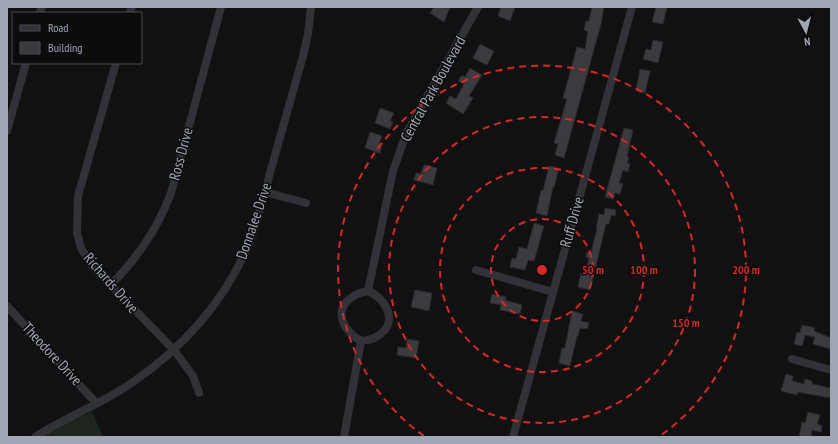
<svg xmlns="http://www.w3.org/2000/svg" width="838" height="444" font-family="'PT Sans Narrow',sans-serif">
	<rect width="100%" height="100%" fill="#111112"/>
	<!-- green -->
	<path fill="#1d251e" d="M92 412 103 437H41L58 427Z"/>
	<!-- building -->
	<g fill="#3a3a3f" stroke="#2b2a2e">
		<path d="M434 7H450L444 22 430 13Z"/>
		<path d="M501 7H515L510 21 498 16Z"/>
		<path d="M592 7H604L601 24 564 158 555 155 558 144 554 143 567 99 563 98 577 47 585 49 588 32 584 30 586 21H589Z"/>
		<path d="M656 7H667L663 24 652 22Z"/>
		<path d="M653 40 663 42 658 63 643 59 646 49 651 50Z"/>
		<path d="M480 44 494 51 487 65 473 58Z"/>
		<path d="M470 68 482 75 469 96 473 98 463 114 446 103 450 96 456 99 464 84 458 81 462 75 465 77Z"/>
		<path d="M640 69 650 71 645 93 636 91Z"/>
		<path d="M380 108 394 113 390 121 393 122 390 129 375 123Z"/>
		<path d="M624 128 633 130 627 157H629L627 163 630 164 628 172 623 170 619 183 623 184 620 194 615 193 613 199 605 197Z"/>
		<path d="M370 132 382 136 379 143 382 144 380 153 365 148Z"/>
		<path d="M424 165 437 168 433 185 414 180 416 173 421 174Z"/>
		<path d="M549 166 559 168 554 188 553 187 547 216 536 213 541 190 543 191Z"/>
		<path d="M605 208 616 210 615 216 611 215 609 224H606L590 290 578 287 581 273 585 274 589 258 586 257 587 252 591 253 597 229H596L599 214 604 215Z"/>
		<path d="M534 223 544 226 534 261 528 260 525 270 510 267 512 258 516 259 519 247 527 249Z"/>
		<path d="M415 290 432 293 429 311 411 307Z"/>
		<path d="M492 294 506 297 505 300 522 305 520 314 500 310 501 305 490 303Z"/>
		<path d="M572 311 583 314 581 321 589 323 587 329 580 328 578 336H577L570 366 559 363 562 348H565Z"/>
		<path d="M802 325 815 328 814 331 831 338V349L813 344 815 337 805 335 802 346 794 344 797 332 800 333Z"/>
		<path d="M407 339 419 341 416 358 397 355 398 347 406 348Z"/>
		<path d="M786 374 793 376 792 381 804 384 805 379 812 381V384L831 388V398L798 392 797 395 781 391Z"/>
		<path d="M808 412 820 415 817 424 822 426 821 432 812 430 811 437H799L802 422 805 423Z"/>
	</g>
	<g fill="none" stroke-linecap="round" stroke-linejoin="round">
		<!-- minor -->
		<g stroke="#313237" stroke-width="8">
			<path d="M40 13 42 7"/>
			<path d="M130 13 132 7"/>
			<path d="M116 63 78 196 77 233 81 248 93 267 174 350 193 376 199 393"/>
			<path d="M7 131 26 63"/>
			<path d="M265 192 306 203"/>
			<path d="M476 270 553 292"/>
			<path d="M110 286C137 258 157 230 171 193L221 7"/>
			<path d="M368 291 393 171 406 134 478 7"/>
			<path d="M368 291C387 299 400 324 376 337 372 340 366 340 361 341 334 325 334 298 368 291Z"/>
			<path d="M7 306 96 403"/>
			<path d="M792 359 831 370"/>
			<path d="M35 437C66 417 102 404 133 382 181 349 221 305 246 251 257 226 263 199 270 173 281 134 292 95 303 56L308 34 311 7"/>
			<path d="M344 437 361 341"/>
			<path d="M513 437 632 7"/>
		</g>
	</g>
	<!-- distance rings -->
	<g fill="none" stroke="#d62828" stroke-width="2" stroke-dasharray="7 5">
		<circle cx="542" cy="270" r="51"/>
		<circle cx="542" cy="270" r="102"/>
		<circle cx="542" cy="270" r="153"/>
		<path d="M424 436A204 204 0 1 1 660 436"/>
	</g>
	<g text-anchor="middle" stroke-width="3" stroke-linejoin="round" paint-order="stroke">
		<!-- street labels -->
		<g font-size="15" fill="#a1a6b4" stroke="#0c0c0d">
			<text transform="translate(433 89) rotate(-61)" y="5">Central Park Boulevard</text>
			<text transform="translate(181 154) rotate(-75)" y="5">Ross Drive</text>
			<text transform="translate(254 221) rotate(-71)" y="5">Donnalee Drive</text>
			<text transform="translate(572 222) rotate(-74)" y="5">Ruff Drive</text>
			<text transform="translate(111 283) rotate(49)" y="5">Richards Drive</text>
			<text transform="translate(52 354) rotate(47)" y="5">Theodore Drive</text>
		</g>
	</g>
	<circle cx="542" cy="270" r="6" fill="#d62828" stroke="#0c0c0d" stroke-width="2"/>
	<g font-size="12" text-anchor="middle" font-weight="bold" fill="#d62828" stroke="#0c0c0d" stroke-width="3" stroke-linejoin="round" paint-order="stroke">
		<text x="593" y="274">50 m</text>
		<text x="644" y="274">100 m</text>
		<text x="746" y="274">200 m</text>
		<text x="686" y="327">150 m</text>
	</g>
	<!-- border -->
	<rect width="838" height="444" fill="none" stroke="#a1a6b4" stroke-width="16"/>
	<!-- legend -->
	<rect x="12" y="12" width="130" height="52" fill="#0c0c0d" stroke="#484a50"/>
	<rect x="20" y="25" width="20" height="6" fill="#313237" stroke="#484a50"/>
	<text x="48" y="32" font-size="12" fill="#a1a6b4">Road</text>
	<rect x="20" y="42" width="20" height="12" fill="#3a3a3f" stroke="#484a50"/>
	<text x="48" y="52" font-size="12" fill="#a1a6b4">Building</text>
	<!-- north arrow -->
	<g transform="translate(806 32) rotate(173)" stroke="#0c0c0d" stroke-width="3" paint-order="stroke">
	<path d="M0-3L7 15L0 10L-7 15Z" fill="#a1a6b4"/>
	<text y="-6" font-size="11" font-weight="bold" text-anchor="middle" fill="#a1a6b4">N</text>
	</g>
</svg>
